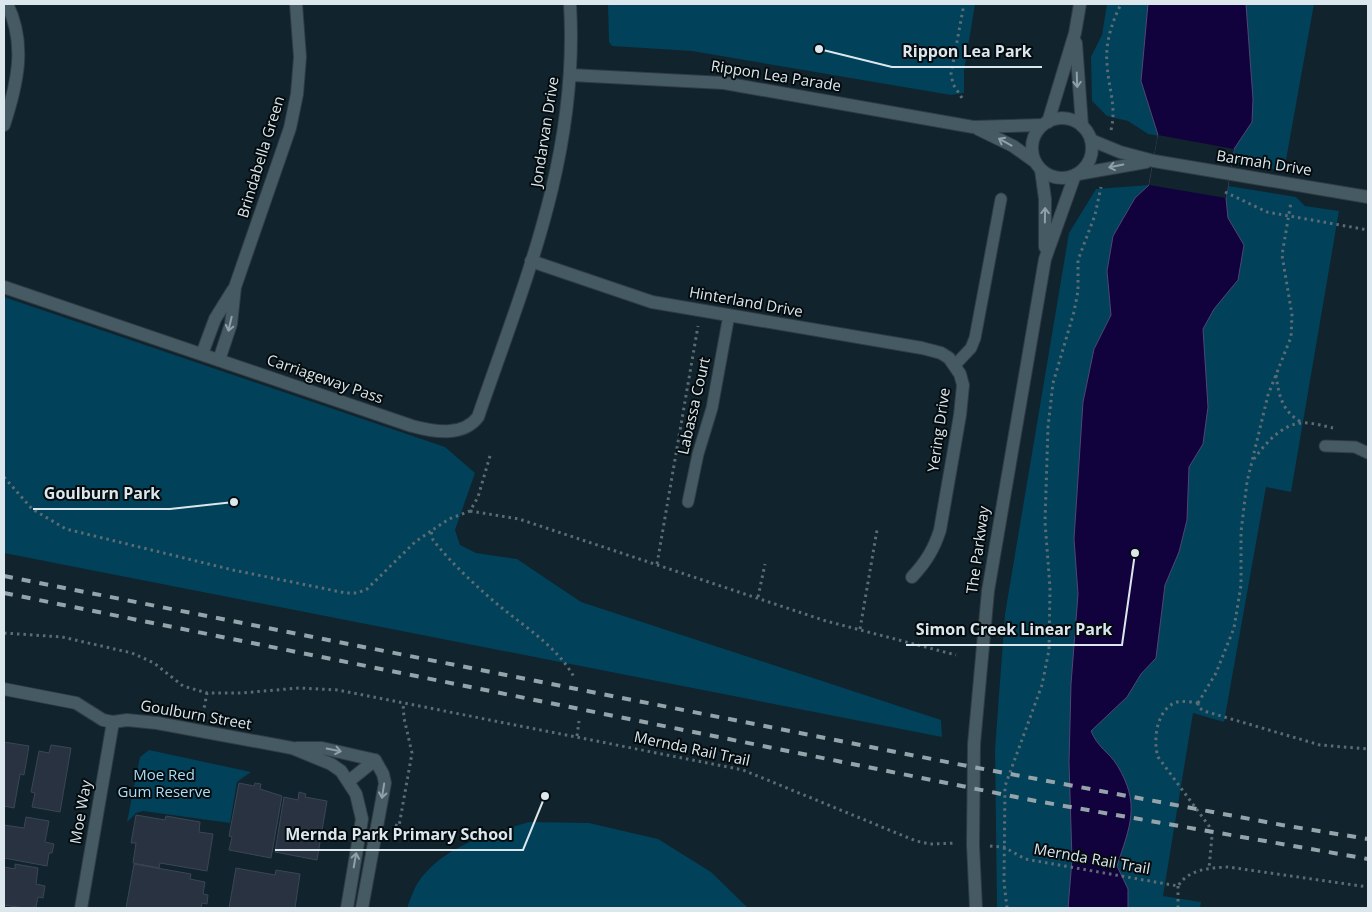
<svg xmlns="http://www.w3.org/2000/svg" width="1372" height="912" font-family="'Open Sans',sans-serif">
	<rect width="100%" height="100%" fill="#11232c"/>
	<!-- green -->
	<g fill="#014159">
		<path d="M608 4H975L964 71V93L951 95 692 51 612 46 609 42Z"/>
		<path d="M1107 4H1314L1284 171 1232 162 1234 149 1148 134 1128 121 1107 116 1092 101 1091 57 1102 35Z"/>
		<path d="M1149 185 1226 197 1228 186 1296 197 1305 206 1339 211 1291 492 1266 487 1224 722 1193 713 1163 896 1201 902 1200 908H997L995 749 1005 614 1069 233 1096 189Z"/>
		<path d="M4 297 445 447 475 473 455 530 460 545 476 553 517 559 581 602 941 720 942 737 4 553Z"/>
		<path d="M149 750 251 772 237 782 230 823 143 811 136 813 127 822 140 757Z"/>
		<path d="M529 822 589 823 658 839 711 872 748 908H407C410 900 413 891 417 884 441 846 489 834 529 822Z"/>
	</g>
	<!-- water -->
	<path fill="#11023d" stroke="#4e4772" d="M1148 4H1246L1253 99 1252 122 1234 149 1226 198 1228 218 1244 245 1238 280 1214 309 1203 329 1208 407 1203 444 1189 467 1187 520 1179 552 1165 585 1156 658 1141 674 1127 697 1091 731C1098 748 1109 752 1117 765 1141 804 1130 826 1117 866L1128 889V908H1068L1072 860 1069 762 1071 684 1078 594 1074 539 1083 402 1094 349 1111 315 1107 271 1113 236 1135 198 1149 185 1157 142 1158 135 1141 81Z"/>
	<!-- pier -->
	<path fill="#11232c" d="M1158 135 1234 149 1226 198 1149 185Z"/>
	<!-- building -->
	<g fill="#283240" stroke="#3b4655">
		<path d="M4 742 29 746 24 775 20 774 14 808 4 806Z"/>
		<path d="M51 745 71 748 60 812 32 807 35 793 31 792 39 751 49 753Z"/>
		<path d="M239 783 254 786 255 783 261 784 260 789 282 796 271 858 229 850 232 837 229 836Z"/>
		<path d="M299 792 306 794 305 797 327 801 317 860 275 852 284 797 298 800Z"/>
		<path d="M136 815 165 820 166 816 200 822 199 832 213 834 207 871 160 863 159 868 133 863 136 843H131Z"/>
		<path d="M26 817 49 821 45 842 54 844 52 853H49L47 866 4 858V825L24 828Z"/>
		<path d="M15 864 38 868 36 884 45 886 43 898 38 897 36 907 24 908 4 905V867L15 869Z"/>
		<path d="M134 864 191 874 190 879 205 882 203 894 208 895 207 904 202 903 201 908H126Z"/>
		<path d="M236 868 275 875 276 870 300 874 295 908H298H229Z"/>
	</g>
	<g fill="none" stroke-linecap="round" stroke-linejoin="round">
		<defs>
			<g id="service">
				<path d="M955 365 971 348 975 338 1001 199"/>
				<path d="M1325 446 1355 447 1368 453"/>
				<path d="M688 502 698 454 712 408 729 315"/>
			</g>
			<g id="minor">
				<path d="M1076 43 1082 126"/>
				<path d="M571 75 724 83 973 127 1043 125"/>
				<path d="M1048 122 1075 33 1080 4"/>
				<path d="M4 125C17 85 27 44 7 4"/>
				<path d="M978 129 1013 146 1034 161"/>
				<path d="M531 261 652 302 922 348 941 353 949 358 960 374 963 385 960 415 940 530C934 549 926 562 912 577"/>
				<path d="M4 287 412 426C434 432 463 437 478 417 526 278 579 154 570 4"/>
				<path d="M202 354 215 319 233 290"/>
				<path d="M219 360 231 324 235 287 290 128 297 94 300 57 296 4"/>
				<path d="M4 689 76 703 103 720 113 722 127 720 157 723 292 748 331 764 341 771 356 794 362 819 347 908"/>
				<path d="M297 748H322L375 760"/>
				<path d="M349 781 375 760 383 774 385 783 362 908"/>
				<path d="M81 908 113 722"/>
			</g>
			<g id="tertiary">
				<circle cx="1062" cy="148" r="30"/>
				<path d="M1091 140 1120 152 1154 161 1368 197"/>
				<path d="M1041 170 1045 199V247"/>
				<path d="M1078 174 1146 162"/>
				<path d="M976 908 973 845 974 744 988 591 1045 259 1075 175"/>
			</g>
		</defs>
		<!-- service casing -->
		<use href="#service" stroke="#303c44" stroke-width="13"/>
		<!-- minor casing -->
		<use href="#minor" stroke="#303c44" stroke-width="14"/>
		<!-- tertiary casing -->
		<use href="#tertiary" stroke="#303c44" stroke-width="14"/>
		<!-- path -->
		<g stroke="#5c6c74" stroke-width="3" stroke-dasharray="2.5 4" stroke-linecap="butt">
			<path d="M962 98 953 84 951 74 964 4"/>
			<path d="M1111 130C1117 106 1108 87 1107 64 1105 43 1112 22 1121 4"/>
			<path d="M1225 192 1267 212 1368 230"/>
			<path d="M1276 375C1279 396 1282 411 1301 422"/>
			<path d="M490 456 478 497 470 511 449 519 431 531 433 540C450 562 481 591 502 608 529 630 557 647 574 677"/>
			<path d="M1254 459C1265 444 1281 425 1301 423 1311 422 1324 426 1333 428"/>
			<path d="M4 477 32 509 66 529 233 570 346 593H357L367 589 415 542 431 531"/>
			<path d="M470 511 519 519 826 621 956 655"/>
			<path d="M657 564 698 326"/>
			<path d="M758 597 765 564"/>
			<path d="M860 629 877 530"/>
			<path d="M4 633 62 637 132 653 154 663 183 686 207 693H241L299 688 338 690 743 770 916 841 930 844 956 843"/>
			<path d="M1198 703 1216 673 1234 628 1241 585V532L1247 482 1268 395 1291 337 1292 315 1282 255 1291 202"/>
			<path d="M1198 703C1191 702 1181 700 1174 703 1156 712 1153 741 1158 757L1209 826 1212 836 1209 868"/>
			<path d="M1198 703V707L1204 711 1320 745 1368 749"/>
			<path d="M203 714 207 693"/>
			<path d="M577 736 579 721"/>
			<path d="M395 825 399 826 412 753 404 718 403 703"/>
			<path d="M990 846 1004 847 1025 859 1178 886C1189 869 1209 868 1228 867L1368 887"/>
			<path d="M1007 908 1004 882 1005 786 1042 685 1049 650 1050 588 1045 522 1048 427 1053 383 1074 312 1078 291V260L1095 215 1101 187"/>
			<path d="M1178 908V886"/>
		</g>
		<!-- service -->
		<use href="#service" stroke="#465a64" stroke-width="11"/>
		<!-- minor -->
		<use href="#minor" stroke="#465a64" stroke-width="12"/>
		<!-- tertiary -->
		<use href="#tertiary" stroke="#465a64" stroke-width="12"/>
		<!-- rail -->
		<g stroke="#95a3aa" stroke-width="4" stroke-dasharray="9 9" stroke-linecap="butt">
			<path d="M4 576 957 764 1282 825 1368 839"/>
			<path d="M4 593 1036 801 1368 859"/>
		</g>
	</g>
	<!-- one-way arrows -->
	<defs><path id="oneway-shaft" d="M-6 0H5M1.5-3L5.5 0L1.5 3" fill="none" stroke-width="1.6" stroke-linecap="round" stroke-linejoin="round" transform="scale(1.25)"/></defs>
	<g stroke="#90a0a8">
		<use href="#oneway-shaft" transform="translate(1077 80) rotate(88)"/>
		<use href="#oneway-shaft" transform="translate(1005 142) rotate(-151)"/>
		<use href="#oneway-shaft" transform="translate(1116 166) rotate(168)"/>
		<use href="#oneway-shaft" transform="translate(1045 215) rotate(-89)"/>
		<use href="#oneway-shaft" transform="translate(230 324) rotate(103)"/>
		<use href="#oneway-shaft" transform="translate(334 750) rotate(11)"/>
		<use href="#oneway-shaft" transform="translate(383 791) rotate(99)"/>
		<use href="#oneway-shaft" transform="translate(355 860) rotate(-80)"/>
	</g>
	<g text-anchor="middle" stroke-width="4" stroke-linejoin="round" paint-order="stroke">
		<!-- street labels -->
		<g font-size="15" fill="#dbe7ed" stroke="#050c0f">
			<text transform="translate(776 76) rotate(9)" y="5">Rippon Lea Parade</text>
			<text transform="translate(545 132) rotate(-81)" y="5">Jondarvan Drive</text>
			<text transform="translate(261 157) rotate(-73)" y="5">Brindabella Green</text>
			<text transform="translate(1264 163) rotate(9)" y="5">Barmah Drive</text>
			<text transform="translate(746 302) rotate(10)" y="5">Hinterland Drive</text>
			<text transform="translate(325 379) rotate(19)" y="5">Carriageway Pass</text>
			<text transform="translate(694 406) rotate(-77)" y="5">Labassa Court</text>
			<text transform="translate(939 430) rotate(-82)" y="5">Yering Drive</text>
			<text transform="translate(978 550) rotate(-82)" y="5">The Parkway</text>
			<text transform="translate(196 715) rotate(10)" y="5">Goulburn Street</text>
			<text transform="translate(692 749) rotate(12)" y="5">Mernda Rail Trail</text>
			<text transform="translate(81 812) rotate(-80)" y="5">Moe Way</text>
			<text transform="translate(1092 859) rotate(10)" y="5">Mernda Rail Trail</text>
		</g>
		<!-- park labels -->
		<g font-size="15" fill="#aadcf6" stroke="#050c0f">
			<text x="164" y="780">Moe Red<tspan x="164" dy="17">Gum Reserve</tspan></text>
		</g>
	</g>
	<!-- callouts -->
	<path fill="none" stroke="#dbe7ed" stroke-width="2" d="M819 49L892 67H1042M234 502L170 509H33M1135 553L1122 645H906M545 796L523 850H275"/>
	<g fill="#dbe7ed" stroke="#050c0f" stroke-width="2">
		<circle cx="819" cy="49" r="5"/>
		<circle cx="234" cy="502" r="5"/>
		<circle cx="1135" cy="553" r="5"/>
		<circle cx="545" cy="796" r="5"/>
	</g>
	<g font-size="16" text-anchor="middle" font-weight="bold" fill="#dbe7ed" stroke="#050c0f" stroke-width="4" stroke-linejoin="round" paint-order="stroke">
		<text x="967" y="57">Rippon Lea Park</text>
		<text x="102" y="499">Goulburn Park</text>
		<text x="1014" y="635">Simon Creek Linear Park</text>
		<text x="399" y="840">Mernda Park Primary School</text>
	</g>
	<!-- border -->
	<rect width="1372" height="912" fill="none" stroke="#dbe7ed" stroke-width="10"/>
</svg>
